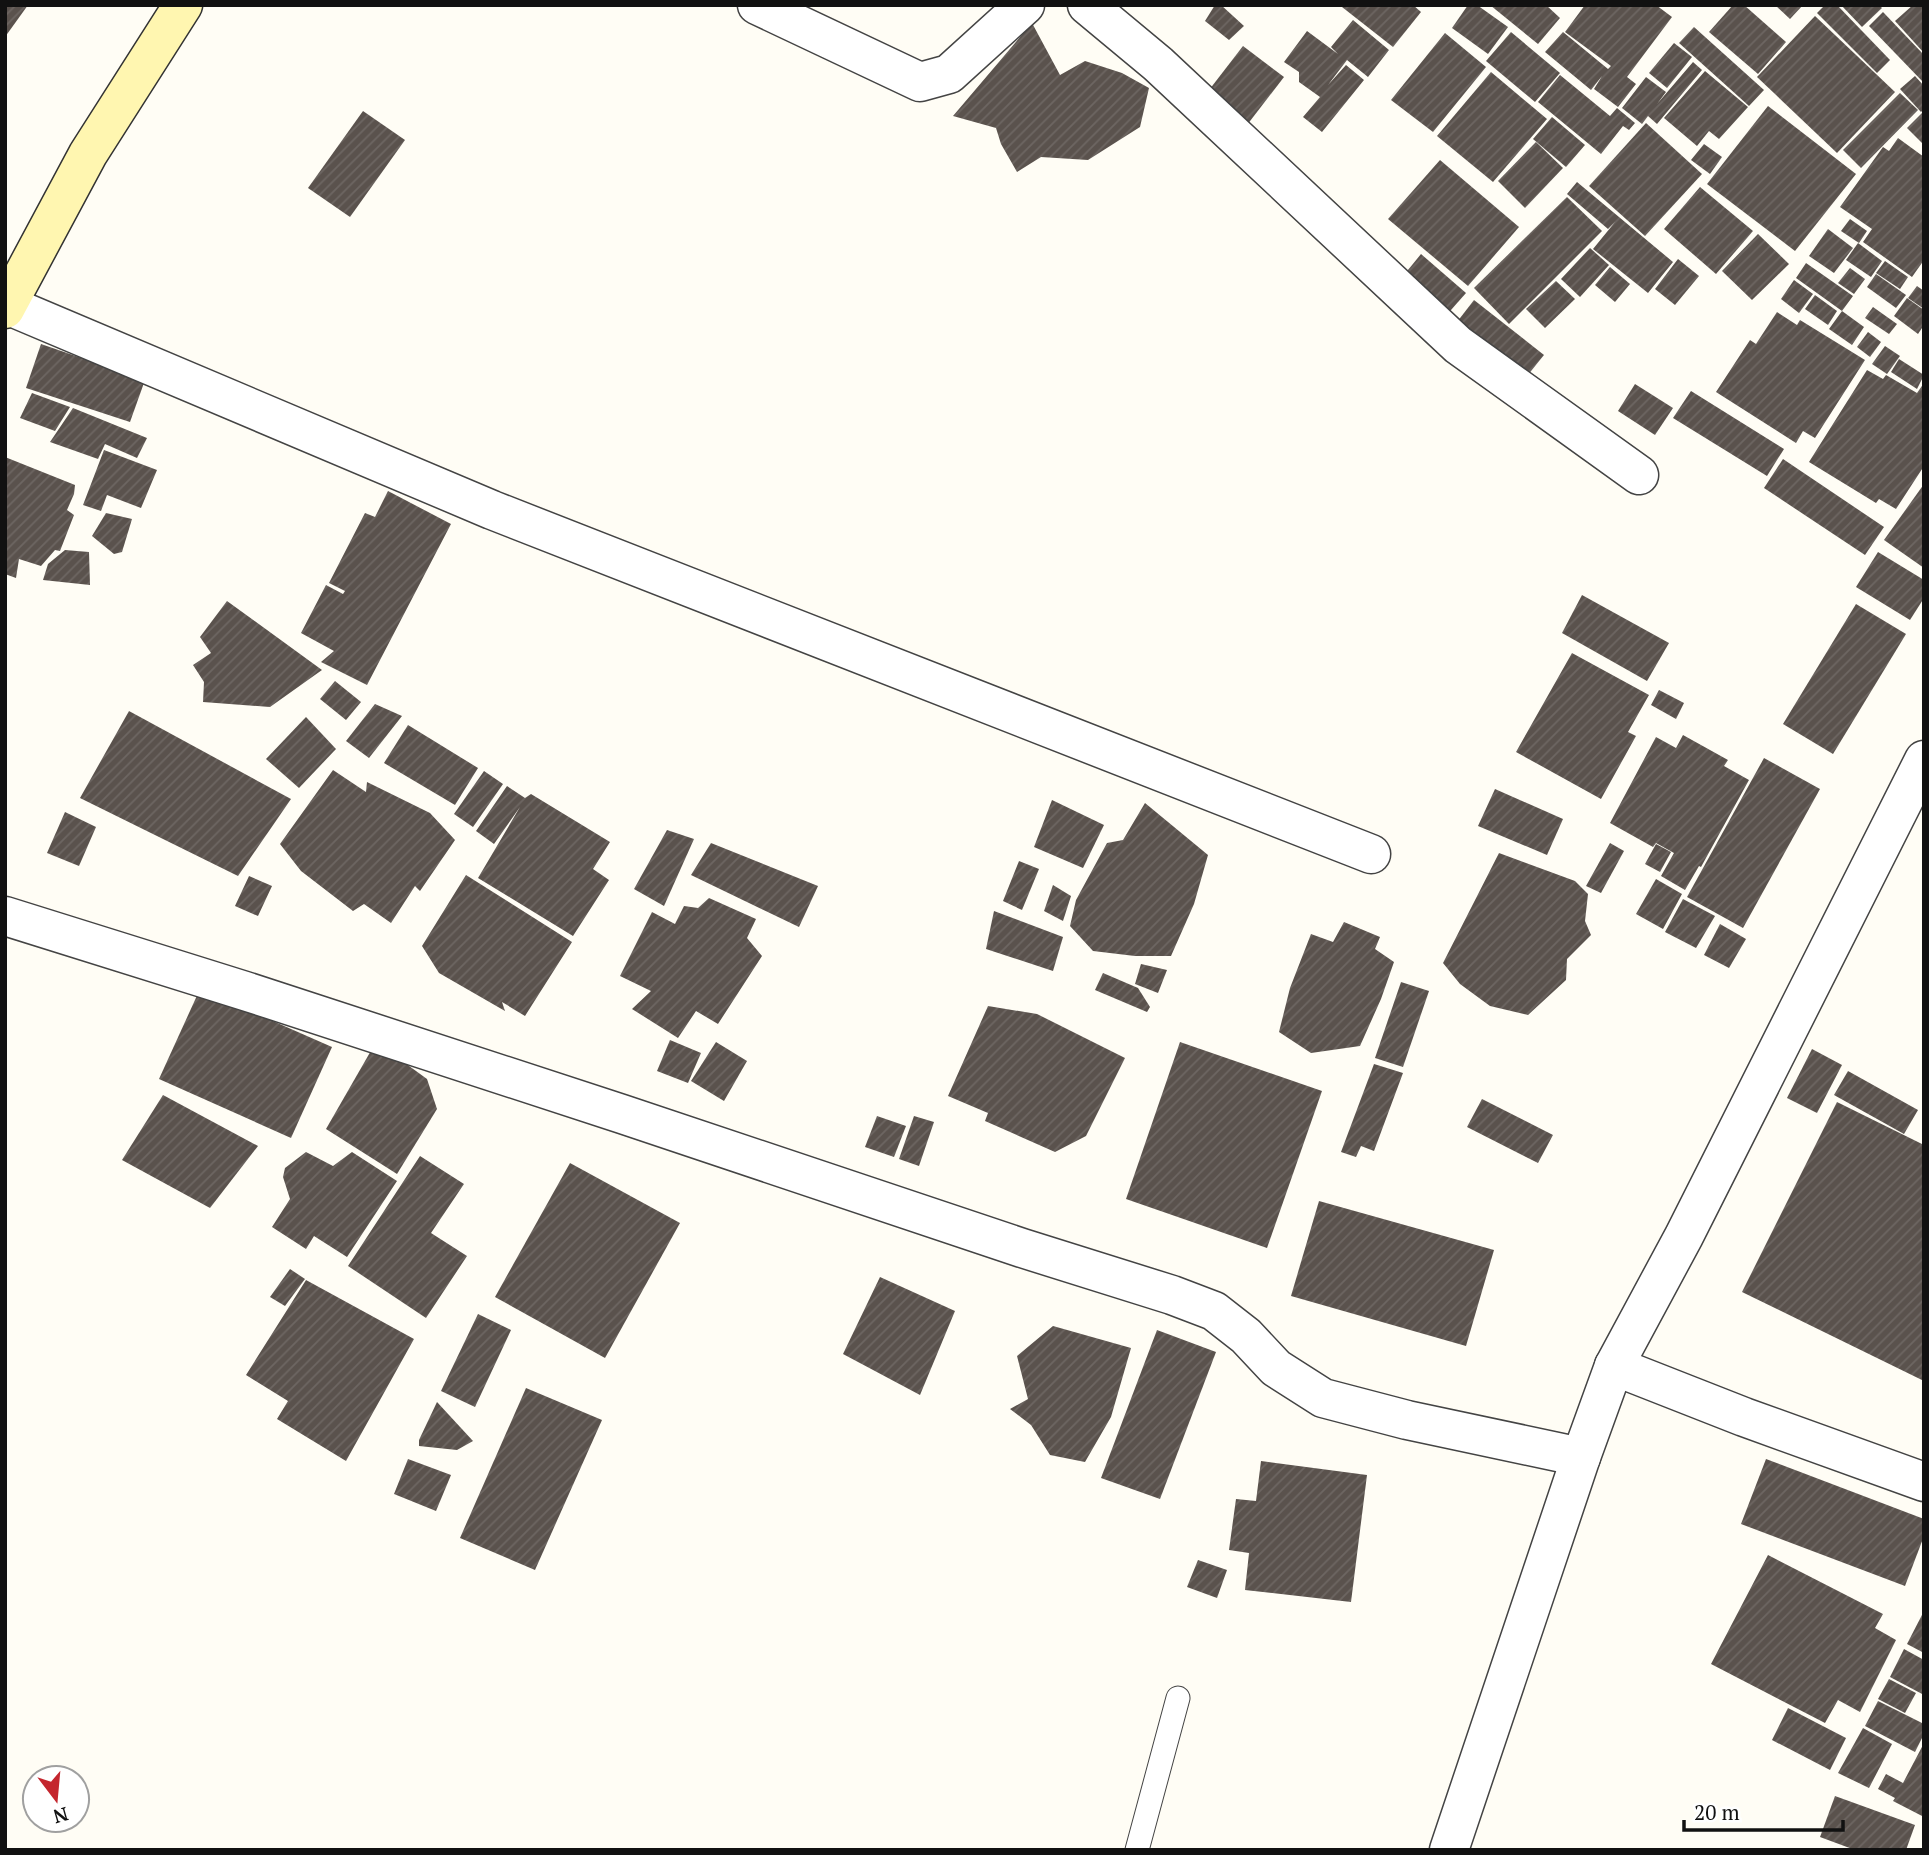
<svg xmlns="http://www.w3.org/2000/svg" width="1929" height="1855" font-family="'PT Serif',serif">
	<defs>
		<pattern id="building-hatch" width="6" height="6" patternUnits="userSpaceOnUse" patternTransform="scale(1.75)"><rect width="6" height="6" fill="#5a524d"/><path d="M-1 1l2-2M0 6l6-6M5 7l2-2" fill="none" stroke="#6d6662"/></pattern>
	</defs>
	<rect width="100%" height="100%" fill="#fffdf5"/>
	<!-- building -->
	<g fill="url(#building-hatch)">
		<path d="M5 5H28L5 37Z"/>
		<path d="M1215 5H1221L1244 26 1229 40 1205 21Z"/>
		<path d="M1344 5H1413L1421 12 1393 47 1342 7Z"/>
		<path d="M1468 5H1477L1508 27 1488 54 1452 28Z"/>
		<path d="M1490 5H1546L1560 18 1538 44Z"/>
		<path d="M1585 5H1656L1672 17 1627 77 1636 84 1618 107 1594 89 1602 76 1591 90 1545 52 1563 32 1608 69 1611 66 1565 32Z"/>
		<path d="M1733 5H1744L1786 42 1758 74 1709 32Z"/>
		<path d="M1775 5H1803L1790 19Z"/>
		<path d="M1825 5H1837L1890 60 1877 73 1817 13Z"/>
		<path d="M1841 5H1879L1882 8 1862 27Z"/>
		<path d="M1913 5H1924V53L1895 21Z"/>
		<path d="M1883 12 1924 55V83L1869 26Z"/>
		<path d="M1815 16 1895 92 1837 153 1757 77Z"/>
		<path d="M1353 20 1389 50 1368 77 1347 60 1328 85 1346 65 1364 80 1322 132 1303 117 1320 97 1299 82V72L1284 62 1307 31 1338 54 1331 47Z"/>
		<path d="M1032 23 1060 75 1085 61 1122 73 1149 88 1140 127 1088 160 1041 157 1017 172 1001 144 996 128 953 116Z"/>
		<path d="M1694 27 1764 90 1749 106 1679 43Z"/>
		<path d="M1511 32 1560 73 1535 102 1486 61Z"/>
		<path d="M1445 33 1486 67 1433 132 1391 100Z"/>
		<path d="M1674 43 1692 57 1667 88 1649 73Z"/>
		<path d="M1243 46 1284 77 1247 125 1206 94Z"/>
		<path d="M1693 62 1702 70 1657 124 1648 116 1642 124 1622 108 1646 77 1666 92 1657 104Z"/>
		<path d="M1705 71 1748 107 1719 139 1709 131 1697 146 1664 118Z"/>
		<path d="M1491 72 1547 119 1493 182 1437 136Z"/>
		<path d="M1560 75 1610 116 1617 108 1635 123 1629 130 1623 126 1601 154 1538 102Z"/>
		<path d="M1915 76 1924 86V109L1921 112 1900 89Z"/>
		<path d="M1900 93 1918 110 1861 168 1843 150Z"/>
		<path d="M1768 106 1856 174 1795 251 1707 184Z"/>
		<path d="M363 111 405 140 350 217 308 188Z"/>
		<path d="M1924 111V145L1907 128Z"/>
		<path d="M1552 117 1585 145 1566 167 1533 139Z"/>
		<path d="M1646 123 1702 174 1645 236 1589 186Z"/>
		<path d="M1898 138 1924 157V260L1912 277 1863 242 1872 229 1840 207 1883 147 1889 151Z"/>
		<path d="M1536 142 1563 168 1525 208 1498 181Z"/>
		<path d="M1704 144 1722 157 1710 174 1691 160Z"/>
		<path d="M1440 160 1519 227 1468 286 1388 219Z"/>
		<path d="M1577 182 1673 262 1648 293 1593 249 1615 222 1608 229 1567 194Z"/>
		<path d="M1700 187 1753 231 1716 274 1664 229Z"/>
		<path d="M1567 197 1602 231 1509 324 1474 288Z"/>
		<path d="M1850 219 1867 231 1859 243 1841 231Z"/>
		<path d="M1828 229 1853 248 1834 273 1809 256Z"/>
		<path d="M1758 234 1789 264 1752 300 1722 271Z"/>
		<path d="M1858 243 1882 261 1871 277 1846 260Z"/>
		<path d="M1590 248 1609 265 1580 297 1561 279Z"/>
		<path d="M1421 254 1466 293 1443 319 1399 281Z"/>
		<path d="M1678 259 1699 276 1675 305 1655 289Z"/>
		<path d="M1885 261 1908 277 1900 289 1876 273Z"/>
		<path d="M1806 263 1853 296 1842 311 1864 327 1852 345 1829 329 1842 311 1796 278Z"/>
		<path d="M1610 267 1630 284 1615 302 1595 285Z"/>
		<path d="M1850 268 1865 279 1854 294 1838 283Z"/>
		<path d="M1876 274 1906 295 1896 308 1867 287Z"/>
		<path d="M1794 280 1813 294 1799 313 1781 299Z"/>
		<path d="M1556 281 1575 299 1545 328 1526 309Z"/>
		<path d="M1917 286 1924 291V309L1908 298Z"/>
		<path d="M1815 295 1837 311 1828 325 1805 309Z"/>
		<path d="M1907 298 1924 310V325L1918 334 1894 316Z"/>
		<path d="M1474 300 1544 355 1527 376 1457 322Z"/>
		<path d="M1873 307 1897 324 1889 334 1865 318Z"/>
		<path d="M1777 312 1797 325 1800 320 1865 360 1815 438 1803 431 1796 443 1716 392 1750 340 1756 344Z"/>
		<path d="M1868 332 1881 342 1870 357 1857 347Z"/>
		<path d="M41 344 145 380 130 422 26 388Z"/>
		<path d="M1885 346 1900 356 1887 374 1872 364Z"/>
		<path d="M1899 359 1924 375 1917 389 1891 372Z"/>
		<path d="M1867 370 1883 379 1886 375 1917 393 1924 383V466L1896 509 1879 499 1876 503 1809 462Z"/>
		<path d="M1635 384 1673 408 1655 435 1618 411Z"/>
		<path d="M1691 391 1784 449 1767 476 1673 418Z"/>
		<path d="M32 393 70 407 55 431 20 418Z"/>
		<path d="M73 408 147 438 137 458 105 444 98 459 50 442Z"/>
		<path d="M104 450 157 470 141 508 107 495 101 511 83 505Z"/>
		<path d="M5 457 75 485 74 494 67 510 74 515 60 551 55 550 41 566 19 559 16 578 5 574Z"/>
		<path d="M1783 459 1884 527 1865 555 1764 488Z"/>
		<path d="M1924 484V568L1884 540Z"/>
		<path d="M388 491 451 524 367 685 321 662 334 651 301 633 326 585 343 594 345 591 329 583 365 513 375 517Z"/>
		<path d="M106 513 132 519 122 552 114 554 92 536Z"/>
		<path d="M65 550 89 552 90 585 43 580 48 564Z"/>
		<path d="M1878 552 1924 580V598L1910 620 1856 587Z"/>
		<path d="M1582 595 1669 643 1647 681 1562 633Z"/>
		<path d="M227 601 322 670 270 707 203 702 204 682 193 665 211 653 200 637Z"/>
		<path d="M1856 604 1906 634 1833 754 1783 724Z"/>
		<path d="M1572 653 1649 695 1628 732 1636 736 1601 799 1516 752Z"/>
		<path d="M335 681 361 702 346 720 320 699Z"/>
		<path d="M1659 690 1684 703 1676 719 1651 705Z"/>
		<path d="M375 704 402 716 369 758 346 741Z"/>
		<path d="M129 711 291 799 238 876 80 798Z"/>
		<path d="M306 717 336 749 299 788 266 759Z"/>
		<path d="M408 725 478 768 455 805 384 763Z"/>
		<path d="M1683 735 1728 760 1724 766 1749 780 1701 867 1699 866 1685 890 1661 876 1674 853 1656 843 1653 847 1610 823 1656 737 1676 748Z"/>
		<path d="M1764 758 1820 789 1743 928 1687 897Z"/>
		<path d="M333 770 366 792 367 782 430 813 455 840 420 891 415 886 391 923 364 904 353 911 301 871 280 844Z"/>
		<path d="M484 771 503 784 473 827 454 814Z"/>
		<path d="M507 786 525 798 531 794 610 842 593 869 609 880 573 936 478 878 520 807 494 844 476 831Z"/>
		<path d="M1495 789 1563 819 1547 855 1478 826Z"/>
		<path d="M1052 800 1104 825 1083 868 1034 847Z"/>
		<path d="M1145 803 1208 855 1194 904 1171 956H1135L1093 951 1070 926 1076 900 1107 843 1123 840Z"/>
		<path d="M65 812 96 827 79 866 47 853Z"/>
		<path d="M667 830 694 839 664 906 634 889Z"/>
		<path d="M711 843 818 886 799 927 691 875Z"/>
		<path d="M1610 843 1624 851 1601 893 1586 886Z"/>
		<path d="M1656 844 1671 852 1660 872 1645 864Z"/>
		<path d="M1499 853 1575 881 1588 894 1585 921 1591 935 1567 959 1566 980 1528 1015 1490 1006 1460 984 1443 963Z"/>
		<path d="M1019 861 1039 869 1022 910 1003 901Z"/>
		<path d="M466 875 572 942 525 1016 502 1002 505 1011 439 973 422 946Z"/>
		<path d="M249 876 272 886 258 916 235 906Z"/>
		<path d="M1656 879 1682 894 1663 929 1636 914Z"/>
		<path d="M1053 885 1071 896 1063 921 1044 911Z"/>
		<path d="M709 898 756 919 747 938 762 956 718 1024 696 1011 678 1038 632 1009 651 991 620 976 652 912 675 924 684 906 698 908Z"/>
		<path d="M1683 899 1715 916 1696 948 1665 932Z"/>
		<path d="M994 911 1063 937 1053 971 986 949Z"/>
		<path d="M1344 922 1380 937 1375 949 1394 962 1381 999 1360 1046 1311 1053 1279 1032 1290 988 1311 934 1333 942Z"/>
		<path d="M1720 924 1746 939 1729 968 1704 955Z"/>
		<path d="M1141 964 1167 970 1158 993 1135 984Z"/>
		<path d="M1103 973 1138 988 1150 1007 1147 1012 1095 990Z"/>
		<path d="M1401 982 1429 991 1403 1067 1375 1058Z"/>
		<path d="M200 989 332 1047 291 1138 159 1079Z"/>
		<path d="M988 1006 1037 1014 1125 1058 1086 1136 1055 1152 985 1121 988 1113 948 1096Z"/>
		<path d="M670 1040 701 1053 688 1083 657 1071Z"/>
		<path d="M376 1042 427 1079 437 1109 397 1174 326 1129Z"/>
		<path d="M716 1042 747 1061 724 1101 691 1081Z"/>
		<path d="M1180 1042 1322 1091 1267 1248 1126 1199Z"/>
		<path d="M1812 1049 1842 1065 1817 1113 1787 1098Z"/>
		<path d="M1374 1064 1403 1073 1374 1151 1361 1146 1356 1157 1341 1152Z"/>
		<path d="M1848 1071 1918 1110 1904 1134 1834 1095Z"/>
		<path d="M163 1095 258 1146 210 1208 122 1160Z"/>
		<path d="M1482 1099 1553 1135 1538 1163 1467 1127Z"/>
		<path d="M1837 1102 1924 1145V1381L1742 1292Z"/>
		<path d="M877 1116 906 1126 894 1157 865 1147Z"/>
		<path d="M914 1116 934 1122 919 1166 899 1159Z"/>
		<path d="M306 1152 333 1166 352 1152 397 1181 347 1257 314 1236 306 1249 272 1227 290 1199 283 1177 285 1168Z"/>
		<path d="M420 1156 464 1184 431 1233 467 1256 426 1318 348 1266Z"/>
		<path d="M570 1163 680 1223 605 1358 495 1297Z"/>
		<path d="M1319 1201 1494 1250 1466 1346 1291 1296Z"/>
		<path d="M290 1269 305 1279 285 1306 270 1297Z"/>
		<path d="M880 1277 955 1311 920 1395 843 1354Z"/>
		<path d="M306 1280 414 1339 346 1461 277 1419 288 1401 246 1375Z"/>
		<path d="M478 1314 511 1330 475 1407 441 1391Z"/>
		<path d="M1053 1326 1131 1348 1111 1417 1085 1462 1050 1455 1031 1425 1010 1409 1028 1399 1017 1356Z"/>
		<path d="M1157 1330 1216 1352 1160 1499 1101 1478Z"/>
		<path d="M526 1388 602 1420 535 1570 460 1538Z"/>
		<path d="M437 1402 473 1441 457 1450 419 1446V1440Z"/>
		<path d="M408 1459 451 1475 436 1511 394 1494Z"/>
		<path d="M1766 1459 1924 1519V1536L1905 1586 1741 1524Z"/>
		<path d="M1261 1461 1367 1475 1351 1602 1245 1590 1249 1553 1229 1550 1236 1499 1256 1501Z"/>
		<path d="M1768 1555 1883 1614 1875 1628 1896 1640 1860 1712 1838 1700 1825 1723 1711 1664Z"/>
		<path d="M1198 1560 1227 1570 1217 1598 1187 1587Z"/>
		<path d="M1924 1611V1653L1907 1644Z"/>
		<path d="M1904 1649 1924 1660V1695L1890 1677Z"/>
		<path d="M1889 1679 1916 1693 1905 1713 1878 1699Z"/>
		<path d="M1878 1701 1924 1724V1734L1915 1752 1865 1726Z"/>
		<path d="M1788 1708 1846 1738 1830 1770 1772 1740Z"/>
		<path d="M1863 1728 1892 1744 1869 1788 1838 1773Z"/>
		<path d="M1924 1743V1817L1893 1801 1895 1798 1878 1789 1886 1774 1903 1783Z"/>
		<path d="M1835 1796 1915 1825 1906 1850H1855L1820 1837Z"/>
	</g>
	<g fill="none" stroke-linecap="round" stroke-linejoin="round">
		<defs>
			<path id="service" d="M1137 1850 1178 1698"/>
			<g id="minor">
				<path d="M757 5 920 82 949 74 1025 5"/>
				<path d="M1087 5 1158 64 1458 345 1639 475"/>
				<path d="M7 305 492 510 1371 854"/>
				<path d="M5 916 245 991 622 1114 1022 1248 1172 1295 1214 1311 1246 1336 1276 1368 1323 1398 1407 1420 1581 1457"/>
				<path d="M1614 1366 1744 1417 1924 1482"/>
				<path d="M1449 1850 1581 1457 1614 1366 1684 1236 1924 760"/>
			</g>
			<path id="secondary" d="M5 309 88 154 183 5"/>
		</defs>
		<!-- service casing -->
		<use href="#service" stroke="#444" stroke-width="25"/>
		<!-- minor casing -->
		<use href="#minor" stroke="#444" stroke-width="41"/>
		<!-- secondary casing -->
		<use href="#secondary" stroke="#333" stroke-width="41"/>
		<!-- service -->
		<use href="#service" stroke="#fff" stroke-width="23"/>
		<!-- minor -->
		<use href="#minor" stroke="#fff" stroke-width="38"/>
		<!-- secondary -->
		<use href="#secondary" stroke="#fff6b0" stroke-width="38"/>
	</g>
	<!-- border -->
	<rect width="1929" height="1855" fill="none" stroke="#111111" stroke-width="14"/>
	<!-- north arrow -->
	<g transform="translate(56 1799) rotate(164)"><circle r="33" fill="#ffffff" stroke="#a0a0a0" stroke-width="2"/>
	<path d="M0-5L12 26L0 18L-12 26Z" fill="#c4262e"/>
	<text y="-10" font-size="19" font-weight="bold" text-anchor="middle" fill="#111111">N</text>
	</g>
	<!-- scale -->
	<path d="M1684 1820v10h159v-10" fill="none" stroke="#111111" stroke-width="3.5"/>
	<text x="1694" y="1820" font-size="21" fill="#111111" stroke="#ffffff" stroke-width="5" paint-order="stroke">20 m</text>
</svg>
